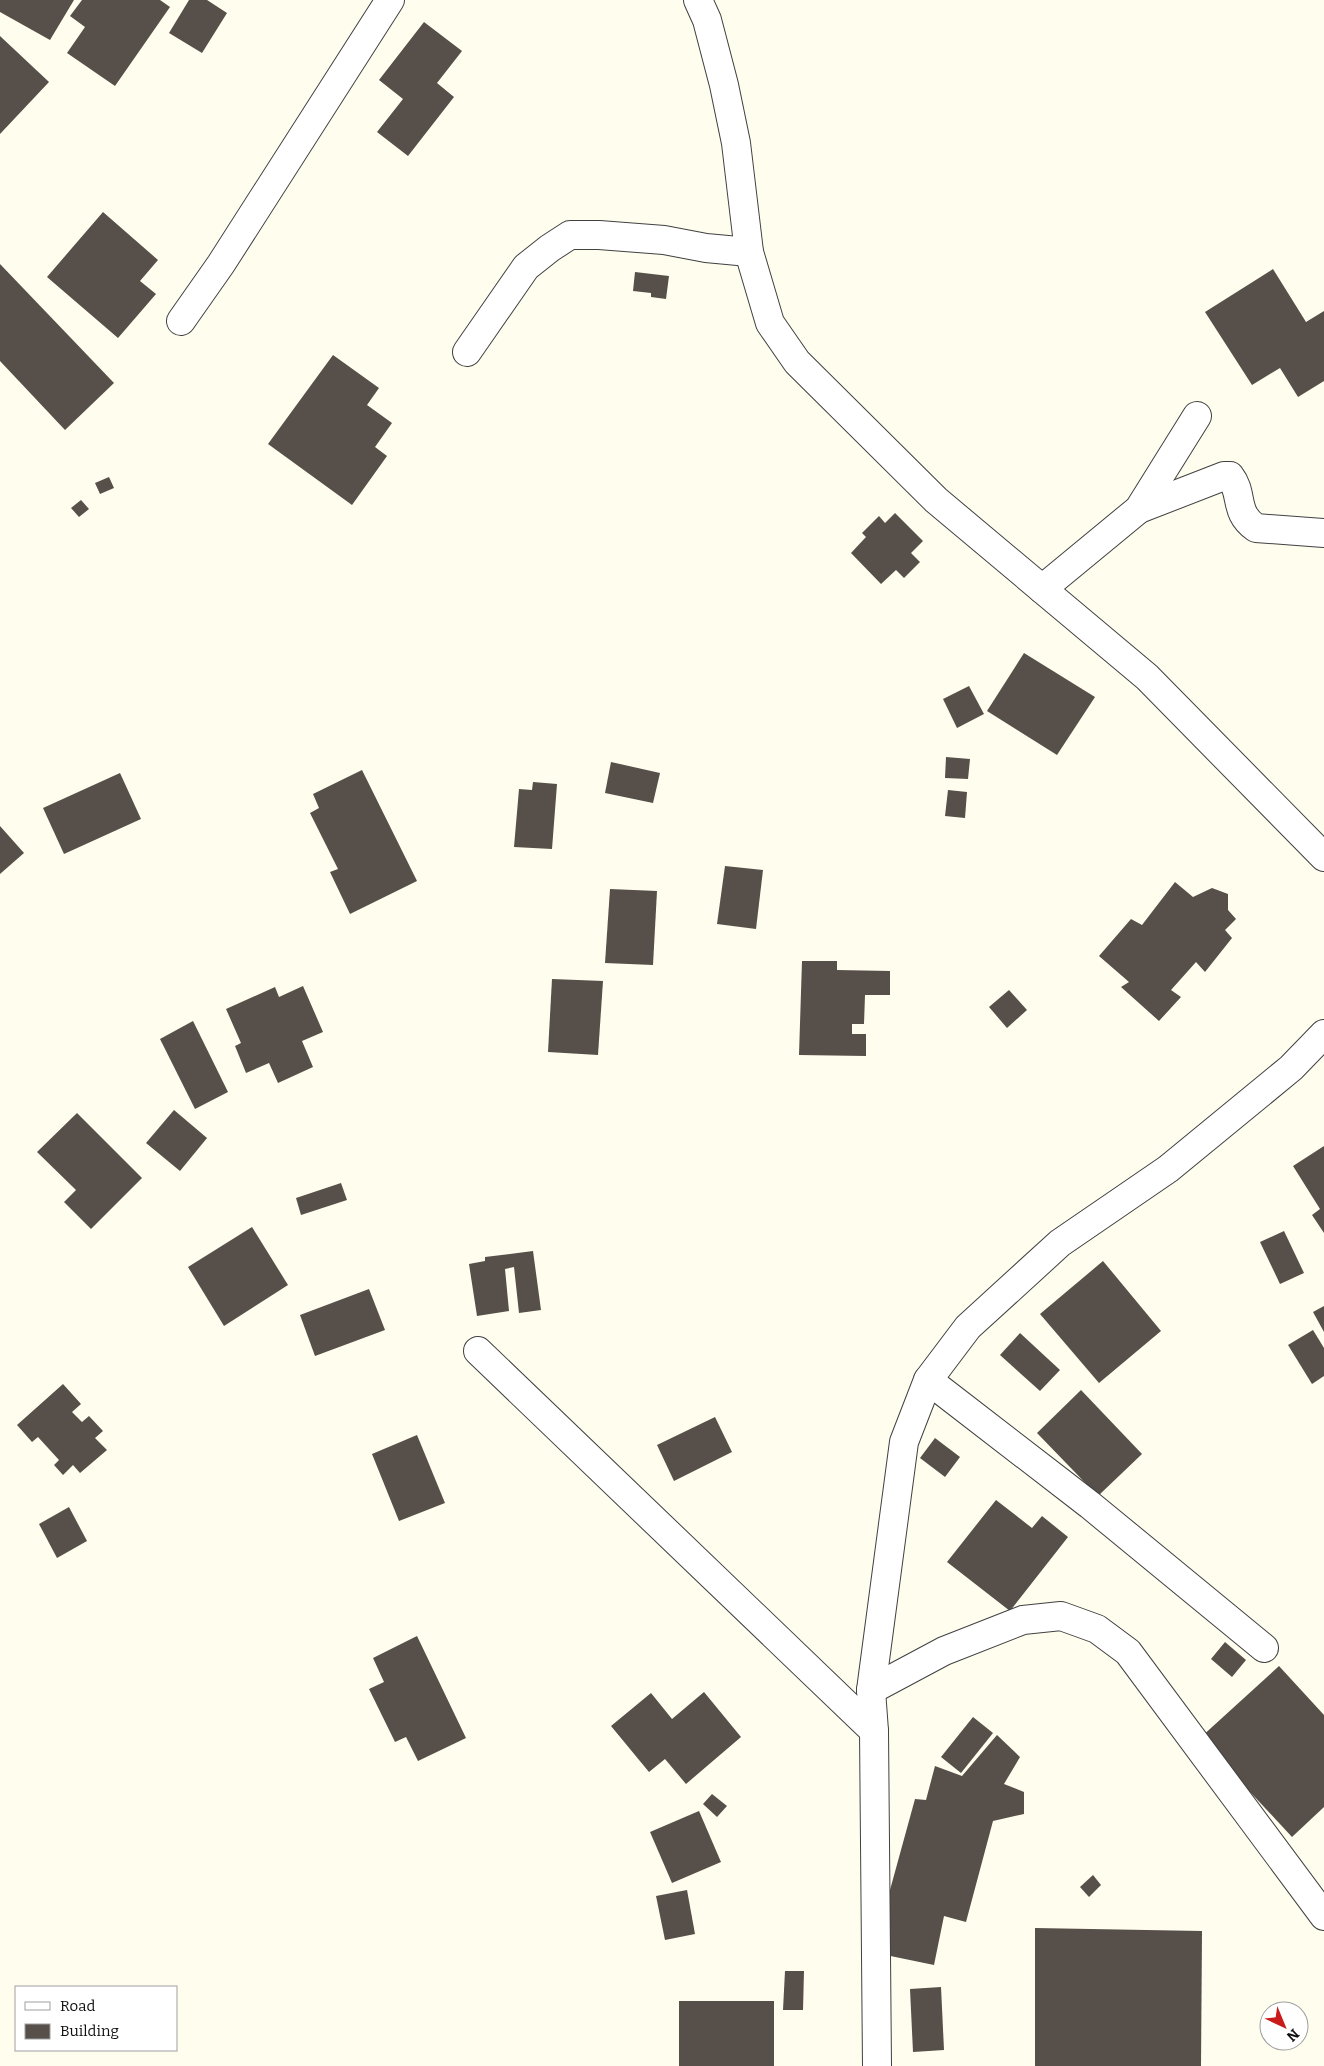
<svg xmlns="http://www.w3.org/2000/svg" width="1324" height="2066" font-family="Bitter,serif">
	<rect width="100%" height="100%" fill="#fffdee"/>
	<!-- building -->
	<g fill="#574f49">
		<path d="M0 0H74L50 40 0 12Z"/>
		<path d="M82 0H160L170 7 115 86 67 53 85 27 70 16Z"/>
		<path d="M189 0H207L227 13 202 53 169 33Z"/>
		<path d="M424 22 462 51 437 83 454 97 408 156 377 132 403 99 379 80Z"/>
		<path d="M0 36 49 82 0 134Z"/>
		<path d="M103 212 158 260 140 281 156 294 118 338 47 277Z"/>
		<path d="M0 264 114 383 65 430 0 361Z"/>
		<path d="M1273 269 1306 322 1324 311V381L1298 397 1280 368 1252 385 1205 312Z"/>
		<path d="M635 272 669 276 666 299 651 297V293L633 291Z"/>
		<path d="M333 355 379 388 367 405 392 423 375 447 387 456 352 505 268 444Z"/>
		<path d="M109 477 114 488 100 494 95 483Z"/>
		<path d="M81 500 89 509 79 517 71 508Z"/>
		<path d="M895 513 923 541 911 553 920 562 904 578 896 570 881 584 851 553 866 537 862 533 879 516 885 523Z"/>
		<path d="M1024 653 1095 697 1057 755 987 711Z"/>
		<path d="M969 686 984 714 957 728 943 699Z"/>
		<path d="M946 757 970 759 968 779 945 778Z"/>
		<path d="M611 762 660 773 653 803 605 793Z"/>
		<path d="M362 770 417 881 350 914 330 872 338 869 310 813 319 808 313 794Z"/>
		<path d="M120 773 141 819 64 854 43 808Z"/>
		<path d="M533 782 557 784 552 849 514 847 519 789 532 790Z"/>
		<path d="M948 790 967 792 965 818 945 816Z"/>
		<path d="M0 826 24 853 0 874Z"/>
		<path d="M725 866 763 870 756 929 717 924Z"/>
		<path d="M1175 882 1193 897 1212 888 1228 894V910L1236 919 1225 930 1232 938 1205 972 1196 962 1171 990 1181 997 1159 1021 1121 987 1129 982 1099 956 1131 919 1142 925Z"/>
		<path d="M610 889 657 891 653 965 605 963Z"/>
		<path d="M802 961H837V970L890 971V995H865L864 1024H852V1034H866V1056L799 1055Z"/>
		<path d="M552 979 603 981 598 1055 548 1052Z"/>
		<path d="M303 986 323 1032 302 1041 313 1067 278 1083 269 1063 246 1073 235 1046 241 1043 226 1009 275 987 279 997Z"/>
		<path d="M1009 990 1027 1010 1007 1028 989 1007Z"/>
		<path d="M193 1021 228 1092 195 1109 160 1039Z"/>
		<path d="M174 1110 207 1138 180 1171 146 1143Z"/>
		<path d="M77 1113 142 1178 91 1229 64 1202 76 1190 37 1152Z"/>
		<path d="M1324 1146V1233L1312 1215 1320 1209 1293 1166Z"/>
		<path d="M341 1183 347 1200 301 1215 296 1198Z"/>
		<path d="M252 1227 288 1285 224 1326 188 1267Z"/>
		<path d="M1284 1231 1304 1273 1280 1284 1260 1242Z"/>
		<path d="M533 1251 541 1310 519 1313 514 1267 505 1269 509 1311 477 1316 469 1264 485 1261V1257Z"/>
		<path d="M1103 1261 1161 1331 1099 1383 1040 1314Z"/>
		<path d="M369 1289 385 1330 315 1356 300 1315Z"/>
		<path d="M1324 1306V1332L1313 1312Z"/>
		<path d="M1313 1330 1324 1348V1376L1312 1384 1288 1345Z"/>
		<path d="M1020 1333 1060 1370 1040 1391 1000 1355Z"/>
		<path d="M63 1384 81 1404 72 1412 82 1422 89 1416 103 1431 95 1438 107 1450 80 1473 73 1465 63 1475 54 1465 59 1460 38 1437 32 1442 17 1425Z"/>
		<path d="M1081 1390 1142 1454 1098 1496 1037 1433Z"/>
		<path d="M715 1417 732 1452 674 1481 657 1445Z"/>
		<path d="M417 1435 445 1503 399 1521 372 1454Z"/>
		<path d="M935 1438 960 1457 945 1477 920 1458Z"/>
		<path d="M996 1500 1032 1528 1042 1516 1068 1537 1010 1611 947 1562Z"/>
		<path d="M69 1507 87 1541 57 1558 39 1524Z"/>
		<path d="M417 1636 466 1738 418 1761 406 1737 395 1742 369 1689 384 1682 373 1658Z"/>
		<path d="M1225 1642 1246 1660 1232 1677 1211 1659Z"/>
		<path d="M1279 1666 1324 1715V1807L1292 1837 1200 1738Z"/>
		<path d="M704 1692 741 1737 686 1784 665 1759 649 1772 611 1726 651 1693 672 1719Z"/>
		<path d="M973 1717 993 1733 961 1773 941 1757Z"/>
		<path d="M997 1735 1020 1757 1004 1784 1024 1792V1814L993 1821 966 1922 944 1916 934 1965 876 1953 890 1890 915 1799 926 1800 935 1766 962 1776Z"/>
		<path d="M712 1794 727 1806 717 1817 703 1804Z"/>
		<path d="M699 1811 721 1862 672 1883 650 1832Z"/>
		<path d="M1093 1875 1101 1885 1089 1897 1080 1887Z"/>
		<path d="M687 1890 695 1934 665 1940 656 1896Z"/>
		<path d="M1035 1928 1202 1931 1201 2066H1035Z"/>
		<path d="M785 1971H804L803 2010H783Z"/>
		<path d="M941 1987 944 2050 913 2052 910 1989Z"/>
		<rect x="679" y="2001" width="95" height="65"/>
	</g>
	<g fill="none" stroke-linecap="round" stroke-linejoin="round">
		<defs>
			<g id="minor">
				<path d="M698 0 707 20 724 85 736 143 749 252 770 323 797 362 936 500 1147 677 1324 857"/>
				<path d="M181 321 221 264 390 0"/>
				<path d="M467 352 526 267 550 248 570 235H599L664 240 706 248 749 252"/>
				<path d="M1139 509 1224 476H1230C1244 494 1233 512 1256 528L1324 533"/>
				<path d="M1042 589 1139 509 1197 416"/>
				<path d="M478 1351 874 1731"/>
				<path d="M928 1380 1090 1505 1264 1648"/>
				<path d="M871 1690 944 1651 1023 1620 1061 1616 1097 1629 1128 1652 1324 1916"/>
				<path d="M877 2066 874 1731 871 1690 904 1442 928 1380 968 1327 1060 1243 1168 1169 1291 1068 1324 1034"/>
			</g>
		</defs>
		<!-- minor casing -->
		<use href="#minor" stroke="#414141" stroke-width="30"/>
		<!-- minor -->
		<use href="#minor" stroke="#fff" stroke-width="28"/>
	</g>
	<!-- legend -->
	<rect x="15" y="1986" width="162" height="65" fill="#ffffff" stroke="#9f9f9f"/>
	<rect x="25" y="2002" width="25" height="8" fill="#ffffff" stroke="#9f9f9f"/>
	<text x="60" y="2011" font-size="15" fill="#0e0e0e">Road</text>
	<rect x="25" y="2024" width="25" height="15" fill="#574f49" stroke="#9f9f9f"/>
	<text x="60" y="2036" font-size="15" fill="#0e0e0e">Building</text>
	<!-- north arrow -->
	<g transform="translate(1284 2026) rotate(136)"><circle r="24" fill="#ffffff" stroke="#9f9f9f"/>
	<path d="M0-4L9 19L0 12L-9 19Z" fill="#c91c1a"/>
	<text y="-8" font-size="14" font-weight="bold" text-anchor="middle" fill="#0e0e0e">N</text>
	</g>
</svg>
